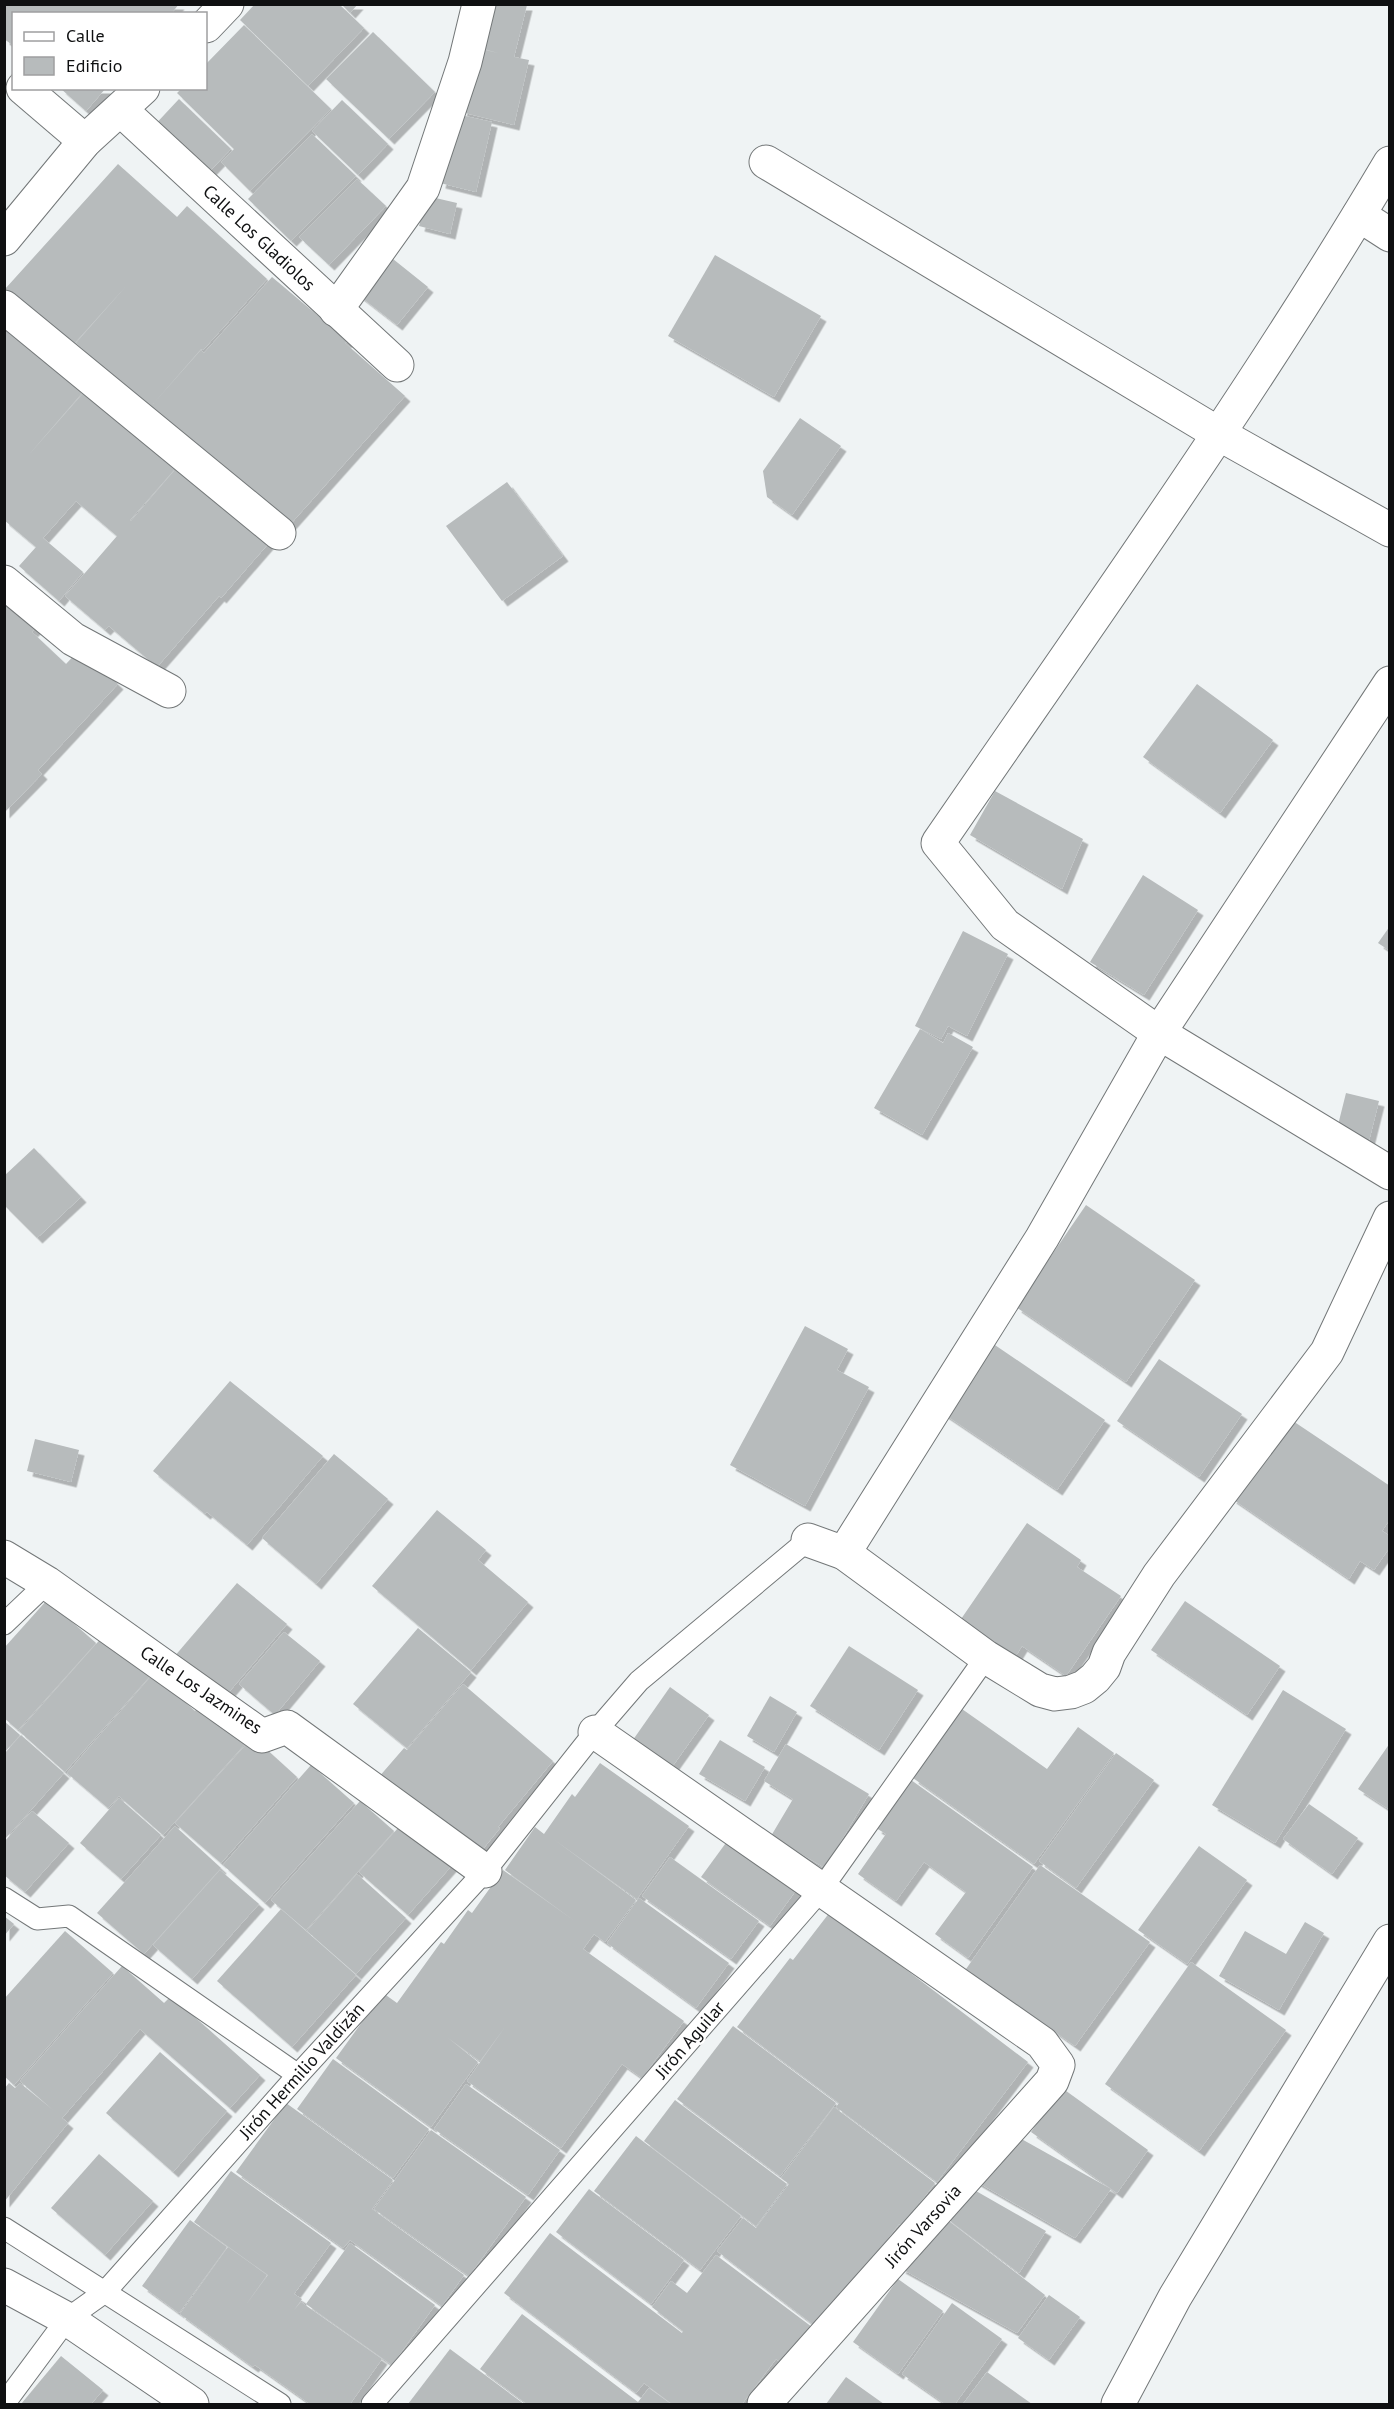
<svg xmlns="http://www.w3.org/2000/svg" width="1394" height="2409" font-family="'PT Sans',sans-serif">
	<defs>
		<filter id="shadow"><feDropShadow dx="5.5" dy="5.5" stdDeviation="0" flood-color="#0004"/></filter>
	</defs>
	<rect width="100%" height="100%" fill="#eff3f4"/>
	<!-- building -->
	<g fill="#b7bbbc" fill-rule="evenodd" filter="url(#shadow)">
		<path d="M4 4H179L171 14H14V46L4 39Z"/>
		<path d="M255 4H339L364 28 308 86 240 20Z"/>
		<path d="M341 4H358L350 13Z"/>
		<path d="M487 5H527L514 57 529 60 514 125 461 112 476 48 498 53 477 47Z"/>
		<path d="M244 25 331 109 250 191 221 162 234 149 177 93 182 88H206V64Z"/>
		<path d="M373 32 435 92 389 139 326 79Z"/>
		<path d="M60 88H106L86 111Z"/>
		<path d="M179 99 231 149 201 180 150 130Z"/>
		<path d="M342 100 388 144 358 175 312 131Z"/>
		<path d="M456 114 492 122 476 192 440 183Z"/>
		<path d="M312 134 356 176 291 241 248 199Z"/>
		<path d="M118 164 177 217 187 206 267 279 203 350 201 349 153 404 201 350 204 353 272 277 348 341 345 343 405 396 287 528 225 477 76 343 128 284 71 347 5 289Z"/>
		<path d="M357 179 386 206 329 265 299 237Z"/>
		<path d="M427 196 457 203 450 234 419 226Z"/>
		<path d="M388 255 428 287 397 325 357 294Z"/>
		<path d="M715 255 821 316 774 397 668 336Z"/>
		<path d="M4 318 88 386 26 458 87 389 268 544 221 598 219 596 157 667 109 626 105 630 65 596 117 536 76 501 43 538 83 572 59 601 19 566 36 547 4 520ZM174 470V471L131 521 130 520Z"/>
		<path d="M800 418 841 446 792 515 767 497 763 471Z"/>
		<path d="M507 482 563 556 502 601 446 526Z"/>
		<path d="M4 599 36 628 32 632 66 664 80 649 118 684 38 770 42 774 4 813Z"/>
		<path d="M1197 684 1273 740 1220 813 1143 757Z"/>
		<path d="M995 791 1083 839 1062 889 970 835Z"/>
		<path d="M1143 875 1198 910 1144 995 1090 962Z"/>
		<path d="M1390 926V951L1378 943Z"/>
		<path d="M963 931 1008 954 967 1036 948 1026 941 1039 915 1026Z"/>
		<path d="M920 1029 943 1043 948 1033 973 1047 922 1135 874 1108Z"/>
		<path d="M1346 1093 1379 1101 1369 1141 1336 1133Z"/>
		<path d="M34 1148 81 1197 37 1238 4 1205V1176Z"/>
		<path d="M1086 1205 1195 1280 1126 1382 1016 1307Z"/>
		<path d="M805 1326 848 1349 837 1370 869 1387 805 1506 730 1465Z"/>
		<path d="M989 1341 1105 1420 1057 1490 941 1412Z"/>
		<path d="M1159 1359 1242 1414 1199 1477 1117 1421Z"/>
		<path d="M230 1381 323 1456 247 1545 207 1512 205 1514 153 1471Z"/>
		<path d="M1287 1417 1390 1486V1519L1382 1531 1390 1536V1547L1374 1570 1360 1561 1349 1579 1231 1498Z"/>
		<path d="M35 1439 79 1450 71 1482 27 1471Z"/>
		<path d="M334 1454 388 1499 316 1584 262 1538Z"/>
		<path d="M437 1510 486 1550 478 1560 528 1602 471 1670 372 1586Z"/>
		<path d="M1027 1523 1081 1560 1077 1567 1121 1596 1066 1676 1022 1646 1014 1659 959 1622Z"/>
		<path d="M237 1583 287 1624 223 1699 174 1657Z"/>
		<path d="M47 1600 96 1643 18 1730 4 1718V1648Z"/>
		<path d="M1185 1601 1280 1666 1247 1715 1151 1650Z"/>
		<path d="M418 1628 471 1672 407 1748 353 1704Z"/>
		<path d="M284 1632 320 1661 275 1715 239 1684Z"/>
		<path d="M104 1635 150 1676 65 1772 19 1731Z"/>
		<path d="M849 1646 918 1690 879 1750 810 1706Z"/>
		<path d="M153 1674 195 1711 200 1705 245 1744 163 1835 119 1796 108 1808 67 1773Z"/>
		<path d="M463 1684 553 1761 498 1827 500 1828 474 1860 378 1778 404 1748 407 1750Z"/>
		<path d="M670 1687 709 1715 667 1774 628 1747Z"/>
		<path d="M1283 1690 1346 1729 1275 1843 1212 1805Z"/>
		<path d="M770 1696 797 1712 774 1752 747 1736Z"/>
		<path d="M962 1709 1047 1769 1078 1727 1114 1753 1034 1864 913 1778Z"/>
		<path d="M4 1721 20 1735 4 1753Z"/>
		<path d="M21 1735 64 1773 4 1840V1754Z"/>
		<path d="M253 1737 297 1777 221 1863 175 1823Z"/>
		<path d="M720 1740 765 1767 745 1801 699 1774Z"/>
		<path d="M1390 1743V1810L1358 1789Z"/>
		<path d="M786 1744 869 1794 825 1868 771 1836 793 1799 764 1781Z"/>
		<path d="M1116 1753 1154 1780 1076 1888 1039 1861Z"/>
		<path d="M600 1763 689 1826 637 1899 552 1838 636 1900 605 1942 594 1934 583 1949 684 2021 642 2078 622 2064 561 2148 467 2081 505 2027 480 2061 448 2038 478 2062 431 2127 336 2058 383 1993 397 2003 441 1942 444 1944 468 1910 472 1913 503 1870 576 1922 505 1870 535 1827 544 1834 572 1794 575 1797Z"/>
		<path d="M311 1765 354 1803 265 1903 223 1865Z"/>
		<path d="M911 1780 1033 1867 968 1958 935 1934 966 1892 924 1862 896 1901 858 1874 886 1834 876 1828Z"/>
		<path d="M119 1798 161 1835 121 1879 80 1843Z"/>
		<path d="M360 1801 394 1831 306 1930 271 1900Z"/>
		<path d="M1309 1804 1358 1838 1332 1874 1283 1839Z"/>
		<path d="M32 1811 69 1843 25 1892 4 1875V1842Z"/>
		<path d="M406 1819 455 1862 408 1915 359 1872Z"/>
		<path d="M175 1826 221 1868 144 1954 97 1913Z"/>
		<path d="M728 1840 797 1889 770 1926 701 1877Z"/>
		<path d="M1199 1846 1247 1880 1187 1964 1138 1930Z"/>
		<path d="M670 1857 759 1921 731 1959 642 1896Z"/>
		<path d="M1040 1865 1150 1942 1075 2046 966 1969Z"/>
		<path d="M220 1870 259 1904 192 1979 153 1945Z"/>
		<path d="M357 1874 406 1918 356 1974 307 1931Z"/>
		<path d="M639 1898 729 1963 696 2008 607 1943Z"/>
		<path d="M281 1909 356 1975 292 2047 217 1981Z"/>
		<path d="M830 1912 1028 2062 937 2182 836 2107 839 2103 737 2027 790 1958 793 1960Z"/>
		<path d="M4 1916 14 1924 4 1936Z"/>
		<path d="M1305 1922 1324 1933 1279 2010 1219 1976 1245 1931 1286 1954Z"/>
		<path d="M65 1931 113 1973 14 2085 4 2076V1999Z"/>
		<path d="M1191 1962 1286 2030 1199 2151 1105 2084Z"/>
		<path d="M122 1966 164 2003 171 1996 260 2075 230 2108 140 2029 62 2118 68 2123 4 2202V2089L9 2083 15 2088 20 2083 53 2110 20 2081Z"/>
		<path d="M733 2026 836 2103 780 2176 677 2099Z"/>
		<path d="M160 2052 227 2111 173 2172 106 2113Z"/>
		<path d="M333 2059 429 2129 393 2178 297 2109Z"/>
		<path d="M466 2084 560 2150 528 2195 434 2129Z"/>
		<path d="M1062 2088 1148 2150 1117 2193 1031 2132Z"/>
		<path d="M675 2100 787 2184 756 2226 644 2141Z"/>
		<path d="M286 2103 393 2180 372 2209 464 2275 442 2306 350 2240 343 2248 236 2172Z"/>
		<path d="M834 2107 935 2183 902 2226 899 2224 819 2329 717 2251 743 2218 756 2228 789 2184 781 2178Z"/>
		<path d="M431 2130 526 2197 469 2276 374 2209Z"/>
		<path d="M1007 2131 1111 2189 1075 2238 970 2178Z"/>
		<path d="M636 2136 741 2216 700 2270 594 2191Z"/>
		<path d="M99 2154 153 2201 105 2255 51 2208Z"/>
		<path d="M231 2171 331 2243 294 2294 302 2299 294 2310 301 2302 382 2359 350 2404H310L255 2365 253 2367 180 2314 228 2247 267 2275 245 2306 268 2275 194 2222Z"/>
		<path d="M969 2187 1046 2231 1019 2273 945 2217Z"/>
		<path d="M589 2189 684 2260 651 2304 556 2232Z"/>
		<path d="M941 2215 1045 2295 1017 2333 900 2268Z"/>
		<path d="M190 2220 227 2247 179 2313 142 2286Z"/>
		<path d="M550 2233 682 2333 683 2331 652 2307 671 2281 687 2293 716 2255 816 2330 787 2367 776 2359 742 2404H672L644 2383 636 2393 504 2293Z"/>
		<path d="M350 2243 435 2305 392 2365 306 2304Z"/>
		<path d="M898 2279 943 2311 898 2374 853 2342Z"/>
		<path d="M1049 2295 1080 2317 1049 2360 1018 2338Z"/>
		<path d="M952 2303 1002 2339 955 2404H945L902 2374Z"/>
		<path d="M522 2314 638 2402 649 2388 671 2404H527L480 2369Z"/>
		<path d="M450 2349 524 2404H408Z"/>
		<path d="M61 2356 103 2390 91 2404H21Z"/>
		<path d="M987 2372 1032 2404H963Z"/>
		<path d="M846 2377 884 2404H826Z"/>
	</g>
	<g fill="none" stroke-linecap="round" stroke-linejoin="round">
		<defs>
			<g id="service">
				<path d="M4 1624 47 1583"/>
				<path d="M4 1898 37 1919 69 1916 298 2075"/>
				<path d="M4 2228 280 2404"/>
				<path d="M4 2404 67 2319 105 2292 298 2075 485 1871 595 1732 639 1681 808 1540"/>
				<path d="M372 2404 820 1891 986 1657"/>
			</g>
			<g id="minor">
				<path d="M206 26 227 4"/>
				<path d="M23 88 85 141"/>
				<path d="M121 110 397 365"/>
				<path d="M766 162 1219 434 1390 530"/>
				<path d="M1390 163C1251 397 1092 619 938 843L1005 925 1159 1033 1390 1173"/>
				<path d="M1359 215 1390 235"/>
				<path d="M4 239 85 141 143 88"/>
				<path d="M4 307 279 533"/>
				<path d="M336 310 423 188 465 62 479 4"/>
				<path d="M4 582 73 639 169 691"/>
				<path d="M808 1540 844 1553 986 1657 1040 1690 1055 1694 1071 1692 1084 1687 1095 1678 1104 1667 1109 1653 1159 1575 1327 1352 1390 1218"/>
				<path d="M844 1553 1042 1238 1159 1033 1390 683"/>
				<path d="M4 1557 47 1583 262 1736 287 1727 485 1871"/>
				<path d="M595 1732 1042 2043 1058 2065 1052 2081 764 2404"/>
				<path d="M1118 2404 1175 2297 1390 1941"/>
			</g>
			<path id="tertiary" d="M4 2285 67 2319 192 2404"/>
		</defs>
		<!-- service casing -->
		<use href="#service" stroke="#737778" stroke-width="23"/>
		<!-- minor casing -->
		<use href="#minor" stroke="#737778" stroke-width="35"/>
		<!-- tertiary casing -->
		<use href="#tertiary" stroke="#737778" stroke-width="35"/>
		<!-- service -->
		<use href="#service" stroke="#fff" stroke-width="21"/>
		<!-- minor -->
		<use href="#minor" stroke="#fff" stroke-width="33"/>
		<!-- tertiary -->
		<use href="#tertiary" stroke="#fff" stroke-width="33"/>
	</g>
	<g text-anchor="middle" stroke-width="4.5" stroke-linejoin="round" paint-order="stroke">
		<!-- street labels -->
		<g font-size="18" fill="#0f1011" stroke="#fff">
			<text transform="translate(259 238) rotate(43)" y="6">Calle Los Gladiolos</text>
			<text transform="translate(201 1690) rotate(34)" y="6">Calle Los Jazmines</text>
			<text transform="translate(690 2040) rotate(-49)" y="6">Jirón Aguilar</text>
			<text transform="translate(302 2071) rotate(-48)" y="6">Jirón Hermilio Valdizán</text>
			<text transform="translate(923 2226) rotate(-48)" y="6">Jirón Varsovia</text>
		</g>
	</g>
	<!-- border -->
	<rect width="1394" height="2409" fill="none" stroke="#0f1011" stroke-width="12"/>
	<!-- legend -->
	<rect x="12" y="12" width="195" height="78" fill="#ffffff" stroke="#9f9fa0" stroke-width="1.5"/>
	<rect x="24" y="32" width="30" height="9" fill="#ffffff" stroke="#9f9fa0" stroke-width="1.5"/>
	<text x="66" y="42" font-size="18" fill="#0f1011">Calle</text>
	<rect x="24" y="57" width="30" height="18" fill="#b7bbbc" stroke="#9f9fa0" stroke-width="1.5"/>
	<text x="66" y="72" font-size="18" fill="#0f1011">Edificio</text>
</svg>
